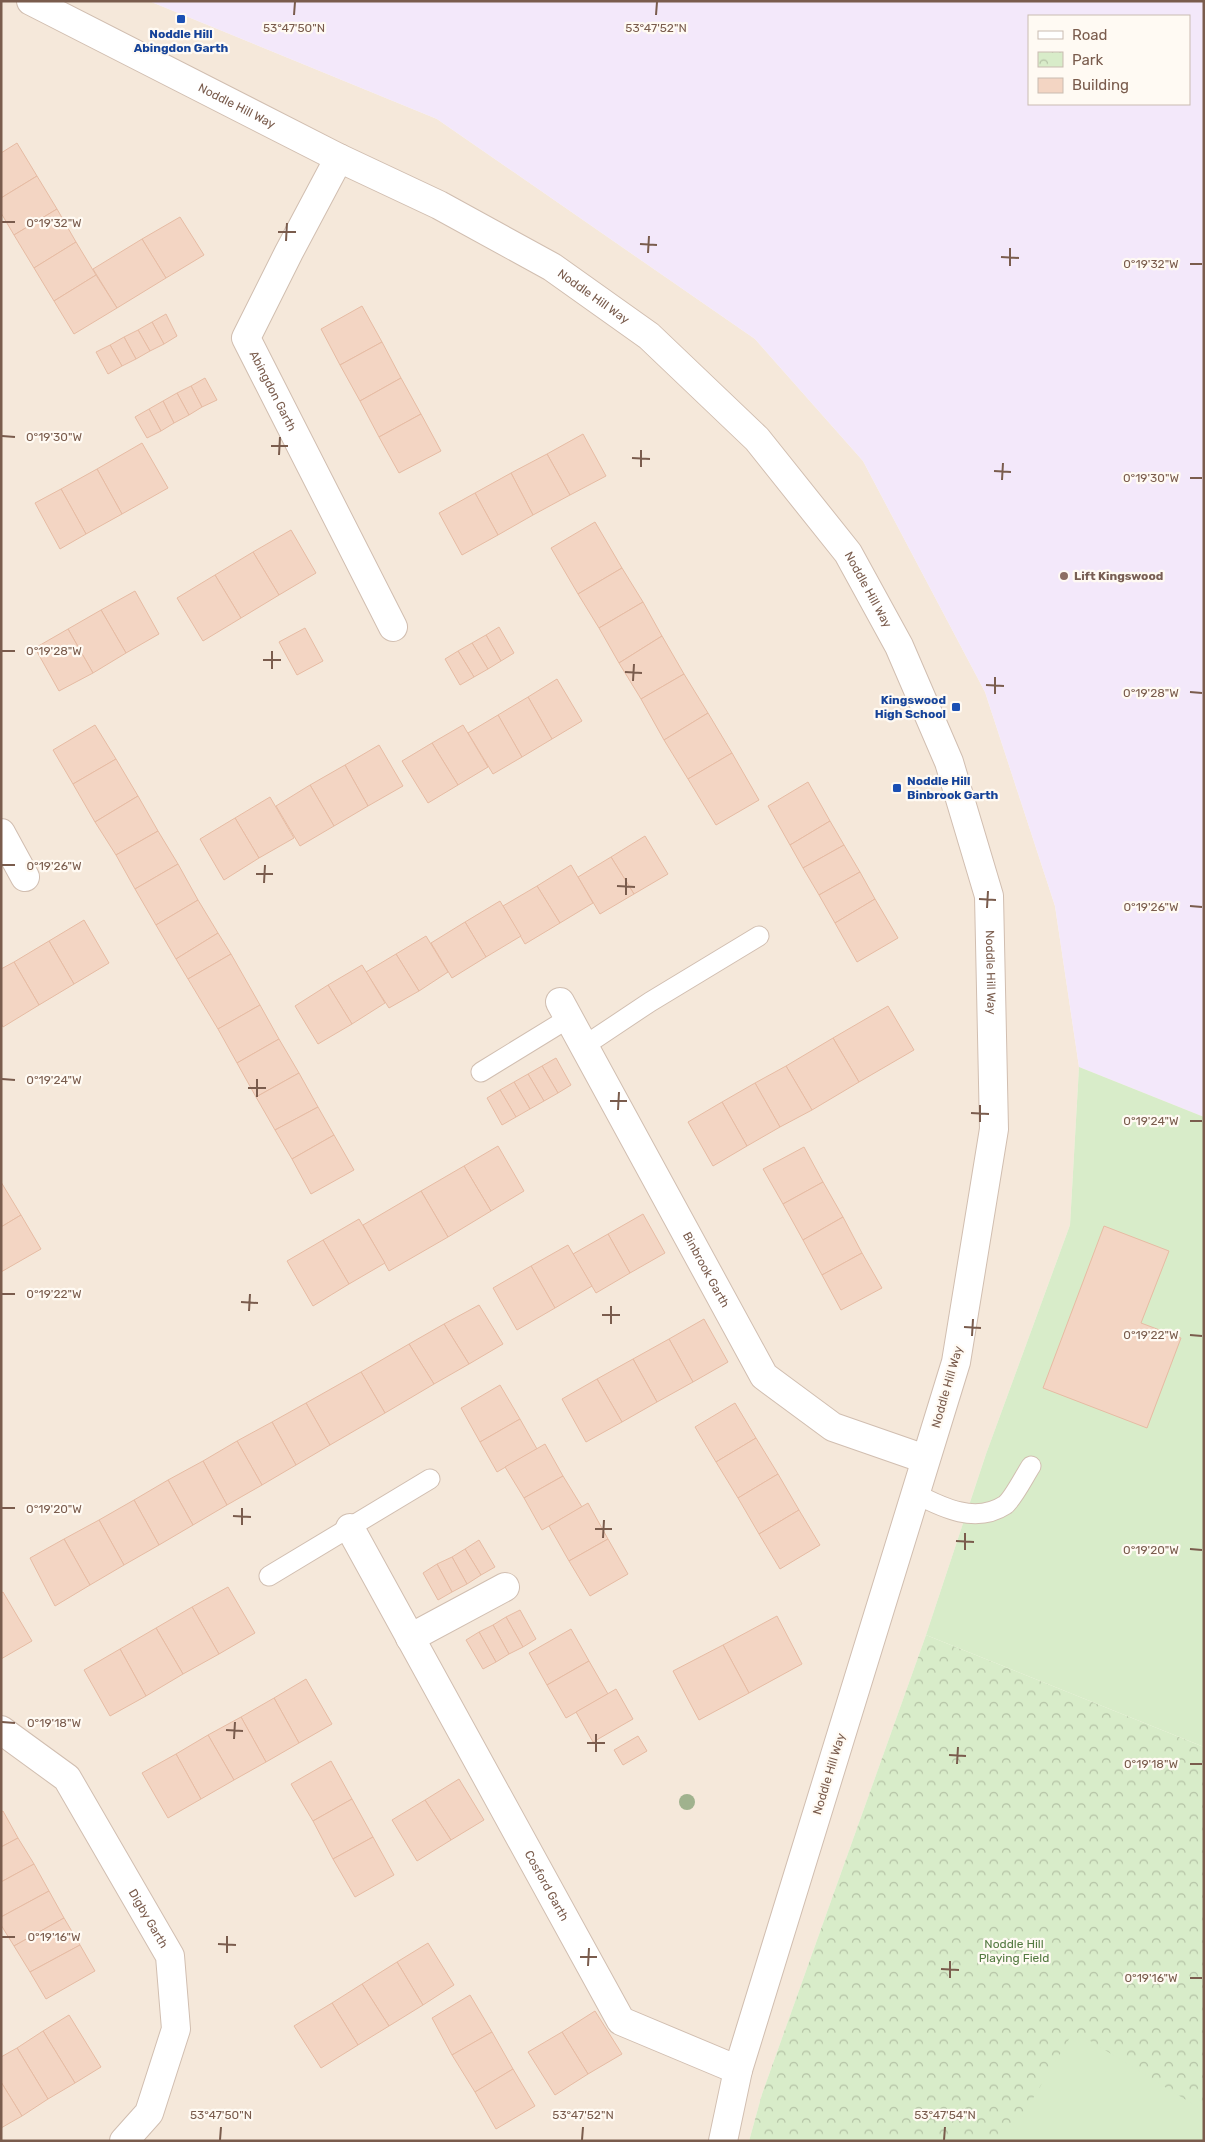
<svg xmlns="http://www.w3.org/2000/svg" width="1205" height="2142" font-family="Rubik,sans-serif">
	<defs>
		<pattern id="park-crowns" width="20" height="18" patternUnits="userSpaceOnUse" patternTransform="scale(1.25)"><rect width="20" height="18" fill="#d8ecc9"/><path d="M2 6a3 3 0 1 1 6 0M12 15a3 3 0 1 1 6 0" fill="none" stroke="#b4c2a5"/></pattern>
	</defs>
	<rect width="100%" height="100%" fill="#fdf6ec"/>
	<!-- residential -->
	<path fill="#f5e8da" d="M1 1H149L437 119 755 339 863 461 985 692 1055 906 1079 1067 1070 1225 986 1454 926 1635 762 2094 749 2141H1Z"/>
	<!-- education -->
	<path fill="#f3e8fa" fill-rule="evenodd" d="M149 1H1204V1117L1079 1067 1055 906 985 692 863 461 755 339 437 119ZM1029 16H1189V104H1029Z"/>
	<!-- park -->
	<path fill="url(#park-crowns)" d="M926 1635 1204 1747V2141H749L762 2094Z"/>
	<!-- pitch -->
	<g fill="#d8ecc9">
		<path d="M1079 1067 1204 1117V1747L926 1635 986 1454 1070 1225Z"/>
		<path d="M1074 2031 1204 2111V2141H1007Z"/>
	</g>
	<!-- building -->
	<g fill="#f3d5c3" stroke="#e6bba3">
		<path d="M17 143 37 176 1 198V153Z"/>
		<path d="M37 176 57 209 14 235 1 213V198Z"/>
		<path d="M57 209 76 242 34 268 14 235Z"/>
		<path d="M180 217 204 255 166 278 142 239Z"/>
		<path d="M142 239 166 278 117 308 93 269Z"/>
		<path d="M76 242 96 275 54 301 34 268Z"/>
		<path d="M96 275 117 308 74 334 54 301Z"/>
		<path d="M362 306 382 342 340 365 321 329Z"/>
		<path d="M166 314 177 336 164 344 152 322Z"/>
		<path d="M152 322 164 344 150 351 138 330Z"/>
		<path d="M138 330 150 351 136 359 124 337Z"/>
		<path d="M124 337 136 359 122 366 110 345Z"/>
		<path d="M382 342 401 378 360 401 340 365Z"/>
		<path d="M110 345 122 366 108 374 96 352Z"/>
		<path d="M205 378 217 400 202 407 191 386Z"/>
		<path d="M401 378 421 414 379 437 360 401Z"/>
		<path d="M191 386 202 407 189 415 177 393Z"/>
		<path d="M177 393 189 415 174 423 163 401Z"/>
		<path d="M163 401 174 423 161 431 149 409Z"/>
		<path d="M149 409 161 431 147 438 135 417Z"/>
		<path d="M421 414 441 451 399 473 379 437Z"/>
		<path d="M583 434 606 476 570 495 547 454Z"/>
		<path d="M142 443 168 488 122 514 97 469Z"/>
		<path d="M547 454 570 495 533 515 511 473Z"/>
		<path d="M97 469 122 514 86 534 61 489Z"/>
		<path d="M511 473 533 515 498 535 475 493Z"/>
		<path d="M61 489 86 534 60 549 35 503Z"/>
		<path d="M475 493 498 535 462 555 439 513Z"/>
		<path d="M595 522 622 568 578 594 551 548Z"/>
		<path d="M291 530 316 573 279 595 253 552Z"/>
		<path d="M253 552 279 595 241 618 215 575Z"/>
		<path d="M622 568 643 602 599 628 578 594Z"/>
		<path d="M215 575 241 618 203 641 177 598Z"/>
		<path d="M135 591 159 634 126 653 101 610Z"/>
		<path d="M643 602 662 636 619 663 599 628Z"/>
		<path d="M101 610 126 653 93 673 68 629Z"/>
		<path d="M499 627 514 653 501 661 486 635Z"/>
		<path d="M305 628 323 661 297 675 279 642Z"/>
		<path d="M68 629 93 673 59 691 35 648Z"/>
		<path d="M486 635 501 661 488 669 472 643Z"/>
		<path d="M662 636 684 674 641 699 619 663Z"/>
		<path d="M472 643 488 669 474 677 458 651Z"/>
		<path d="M458 651 474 677 460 685 445 659Z"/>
		<path d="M684 674 708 713 664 740 641 699Z"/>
		<path d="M557 679 582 721 552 739 528 697Z"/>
		<path d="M528 697 552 739 522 757 498 715Z"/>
		<path d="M708 713 732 753 688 779 664 740Z"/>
		<path d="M498 715 522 757 493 774 468 733Z"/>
		<path d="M95 725 116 759 73 784 53 750Z"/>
		<path d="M463 725 488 767 458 785 432 743Z"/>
		<path d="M432 743 458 785 428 803 402 761Z"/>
		<path d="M379 745 403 786 368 806 345 765Z"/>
		<path d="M732 753 759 800 716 825 688 779Z"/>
		<path d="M116 759 138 796 95 822 73 784Z"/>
		<path d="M345 765 368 806 334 826 310 785Z"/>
		<path d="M808 782 830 821 790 845 768 806Z"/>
		<path d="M310 785 334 826 300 846 276 806Z"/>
		<path d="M138 796 158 831 116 855 95 822Z"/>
		<path d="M270 797 294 838 259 858 235 818Z"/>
		<path d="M235 818 259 858 224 880 200 839Z"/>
		<path d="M830 821 844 845 803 868 790 845Z"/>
		<path d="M158 831 178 864 135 889 116 855Z"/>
		<path d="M645 836 668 874 634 894 611 857Z"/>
		<path d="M844 845 860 872 819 895 803 868Z"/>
		<path d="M611 857 634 894 600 914 578 877Z"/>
		<path d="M178 864 198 900 156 925 135 889Z"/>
		<path d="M571 865 593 903 560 923 537 886Z"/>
		<path d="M860 872 875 899 835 923 819 895Z"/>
		<path d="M537 886 560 923 525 944 503 906Z"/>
		<path d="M875 899 898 938 857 962 835 923Z"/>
		<path d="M198 900 218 933 176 959 156 925Z"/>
		<path d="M500 901 521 936 486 957 465 922Z"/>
		<path d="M84 920 109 963 74 984 49 941Z"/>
		<path d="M465 922 486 957 452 978 431 943Z"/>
		<path d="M218 933 231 954 188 979 176 959Z"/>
		<path d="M426 936 448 972 419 991 396 954Z"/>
		<path d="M49 941 74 984 39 1005 14 962Z"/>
		<path d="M231 954 260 1005 218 1029 188 979Z"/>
		<path d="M396 954 419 991 389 1008 366 972Z"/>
		<path d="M14 962 39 1005 3 1027 1 1023V969Z"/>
		<path d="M362 965 385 1003 352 1024 328 985Z"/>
		<path d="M328 985 352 1024 318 1044 295 1006Z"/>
		<path d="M260 1005 279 1039 237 1063 218 1029Z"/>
		<path d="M888 1006 914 1050 859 1082 833 1038Z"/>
		<path d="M833 1038 859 1082 812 1110 786 1066Z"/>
		<path d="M279 1039 299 1073 256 1097 237 1063Z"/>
		<path d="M556 1058 571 1085 558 1093 542 1066Z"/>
		<path d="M542 1066 558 1093 544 1101 528 1074Z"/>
		<path d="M786 1066 812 1110 780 1127 755 1083Z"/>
		<path d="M299 1073 318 1107 275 1130 256 1097Z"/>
		<path d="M528 1074 544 1101 530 1109 514 1082Z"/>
		<path d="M514 1082 530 1109 516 1117 500 1090Z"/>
		<path d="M755 1083 780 1127 747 1146 722 1102Z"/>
		<path d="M500 1090 516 1117 502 1125 487 1098Z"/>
		<path d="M722 1102 747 1146 713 1166 688 1122Z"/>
		<path d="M318 1107 334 1135 292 1159 275 1130Z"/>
		<path d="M334 1135 354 1170 311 1194 292 1159Z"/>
		<path d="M498 1146 524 1191 491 1211 464 1166Z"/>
		<path d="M804 1147 823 1182 783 1204 763 1169Z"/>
		<path d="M464 1166 491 1211 448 1237 421 1191Z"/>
		<path d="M1 1182 21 1215 1 1227Z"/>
		<path d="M823 1182 843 1217 803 1240 783 1204Z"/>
		<path d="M421 1191 448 1237 389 1271 363 1225Z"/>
		<path d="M643 1214 665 1253 630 1273 608 1234Z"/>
		<path d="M21 1215 41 1249 1 1272V1227Z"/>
		<path d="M843 1217 862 1253 822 1275 803 1240Z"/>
		<path d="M359 1219 385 1263 349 1284 323 1240Z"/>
		<path d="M1104 1226 1169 1251 1141 1323 1181 1338 1147 1428 1043 1388Z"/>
		<path d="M608 1234 630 1273 596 1293 573 1254Z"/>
		<path d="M323 1240 349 1284 313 1306 287 1261Z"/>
		<path d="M568 1245 592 1286 555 1308 531 1266Z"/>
		<path d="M862 1253 882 1288 841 1310 822 1275Z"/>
		<path d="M531 1266 555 1308 517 1330 493 1288Z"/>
		<path d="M479 1305 503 1344 469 1364 444 1324Z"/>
		<path d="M704 1319 728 1362 693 1382 669 1339Z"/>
		<path d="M444 1324 469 1364 434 1384 409 1344Z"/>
		<path d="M669 1339 693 1382 657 1402 633 1359Z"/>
		<path d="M409 1344 434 1384 385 1413 361 1372Z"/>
		<path d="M633 1359 657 1402 622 1422 597 1379Z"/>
		<path d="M361 1372 385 1413 330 1445 306 1403Z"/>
		<path d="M597 1379 622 1422 586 1442 562 1399Z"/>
		<path d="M500 1385 520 1419 480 1442 461 1408Z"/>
		<path d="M306 1403 330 1445 296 1465 272 1422Z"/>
		<path d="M735 1403 756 1438 716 1462 695 1427Z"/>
		<path d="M520 1419 537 1449 497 1472 480 1442Z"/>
		<path d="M272 1422 296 1465 262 1485 237 1441Z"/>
		<path d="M756 1438 778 1474 738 1498 716 1462Z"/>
		<path d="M237 1441 262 1485 227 1505 203 1461Z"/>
		<path d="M545 1444 563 1476 524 1498 505 1467Z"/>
		<path d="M203 1461 227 1505 193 1525 168 1480Z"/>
		<path d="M778 1474 799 1510 759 1534 738 1498Z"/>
		<path d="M563 1476 582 1507 542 1530 524 1498Z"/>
		<path d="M168 1480 193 1525 159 1545 134 1500Z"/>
		<path d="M134 1500 159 1545 124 1565 99 1520Z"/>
		<path d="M588 1503 608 1539 569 1561 549 1526Z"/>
		<path d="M799 1510 820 1545 780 1569 759 1534Z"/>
		<path d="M99 1520 124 1565 90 1585 64 1539Z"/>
		<path d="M64 1539 90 1585 55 1606 30 1558Z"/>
		<path d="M608 1539 628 1574 590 1596 569 1561Z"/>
		<path d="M479 1540 495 1567 481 1575 465 1549Z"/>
		<path d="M465 1549 481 1575 467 1584 452 1557Z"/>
		<path d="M452 1557 467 1584 452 1592 437 1564Z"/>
		<path d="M437 1564 452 1592 438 1600 423 1573Z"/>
		<path d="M228 1587 255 1633 219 1654 192 1607Z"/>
		<path d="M3 1592 32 1641 1 1659V1593Z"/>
		<path d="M192 1607 219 1654 183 1674 156 1628Z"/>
		<path d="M520 1610 536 1639 523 1647 506 1617Z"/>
		<path d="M777 1616 802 1664 749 1693 723 1645Z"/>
		<path d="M506 1617 523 1647 509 1654 493 1625Z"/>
		<path d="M493 1625 509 1654 496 1662 479 1632Z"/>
		<path d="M156 1628 183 1674 146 1696 120 1649Z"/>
		<path d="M571 1629 589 1661 547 1685 529 1653Z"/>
		<path d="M479 1632 496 1662 483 1669 466 1640Z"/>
		<path d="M723 1645 749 1693 699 1720 673 1671Z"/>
		<path d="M120 1649 146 1696 110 1716 84 1670Z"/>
		<path d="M589 1661 608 1694 566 1718 547 1685Z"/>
		<path d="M306 1679 332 1724 299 1743 274 1698Z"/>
		<path d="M616 1689 633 1719 593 1742 576 1712Z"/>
		<path d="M274 1698 299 1743 266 1762 241 1717Z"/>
		<path d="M241 1717 266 1762 234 1780 208 1735Z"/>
		<path d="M208 1735 234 1780 201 1799 176 1754Z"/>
		<path d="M638 1736 647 1751 623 1765 614 1750Z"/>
		<path d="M176 1754 201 1799 168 1818 142 1773Z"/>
		<path d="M331 1761 352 1799 313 1821 291 1784Z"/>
		<path d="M459 1779 484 1820 451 1840 425 1800Z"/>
		<path d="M352 1799 373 1837 333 1859 313 1821Z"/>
		<path d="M425 1800 451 1840 417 1861 392 1820Z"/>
		<path d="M3 1811 18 1838 1 1847V1812Z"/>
		<path d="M373 1837 394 1875 355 1897 333 1859Z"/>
		<path d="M18 1838 34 1864 1 1882V1847Z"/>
		<path d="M34 1864 49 1891 1 1917V1882Z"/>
		<path d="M49 1891 64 1918 14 1946 1 1925V1917Z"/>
		<path d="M64 1918 80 1945 30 1972 14 1946Z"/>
		<path d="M428 1943 454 1985 423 2005 397 1962Z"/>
		<path d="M80 1945 95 1971 46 1999 30 1972Z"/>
		<path d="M397 1962 423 2005 389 2026 362 1984Z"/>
		<path d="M362 1984 389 2026 358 2045 332 2003Z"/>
		<path d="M470 1995 492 2032 452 2055 432 2018Z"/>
		<path d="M332 2003 358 2045 321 2068 294 2026Z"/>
		<path d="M595 2011 622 2054 588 2074 562 2032Z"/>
		<path d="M69 2015 101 2067 75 2083 43 2031Z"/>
		<path d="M43 2031 75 2083 48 2099 17 2048Z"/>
		<path d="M492 2032 513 2069 475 2092 452 2055Z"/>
		<path d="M562 2032 588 2074 555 2095 528 2052Z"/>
		<path d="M17 2048 48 2099 22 2116 1 2082V2057Z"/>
		<path d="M513 2069 535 2106 496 2129 475 2092Z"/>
		<path d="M1 2082 22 2116 1 2128Z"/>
	</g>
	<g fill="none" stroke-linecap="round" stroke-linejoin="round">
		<defs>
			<g id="service">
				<path d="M584 1046 650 1002 759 936"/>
				<path d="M481 1072 569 1018"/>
				<path d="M916 1494C943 1508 976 1524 1005 1505 1013 1499 1025 1475 1031 1466"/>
				<path d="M269 1576 430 1479"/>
			</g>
			<g id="minor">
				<path id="s1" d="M31 1 339 158 439 205 552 267 649 336 757 439 848 553 899 646 949 762 989 896 994 1129 956 1362 738 2070 723 2141"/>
				<path id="s2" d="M339 158 289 252 246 338 393 627"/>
				<path d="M1 833 25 877"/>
				<path id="s3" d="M560 1002 764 1376 833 1427 925 1459"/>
				<path id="s4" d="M350 1528 621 2021 738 2070"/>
				<path d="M410 1638 505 1587"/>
				<path id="s5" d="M1 1730 67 1778 170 1956 176 2029 149 2113 124 2141"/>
			</g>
		</defs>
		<!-- service casing -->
		<use href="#service" stroke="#d1beb0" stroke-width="21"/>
		<!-- minor casing -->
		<use href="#minor" stroke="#d1beb0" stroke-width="30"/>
		<!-- service -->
		<use href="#service" stroke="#fff" stroke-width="19"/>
		<!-- minor -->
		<use href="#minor" stroke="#fff" stroke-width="28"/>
	</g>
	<!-- trees -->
	<circle fill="#a0b28e" cx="687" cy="1802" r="8"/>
	<!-- ticks -->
	<path fill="none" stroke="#7a5c4d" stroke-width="2" d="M294 15 295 2M656 15 657 2M2 222H15M278 232H296M286 241 287 223M640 244 657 245M648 253 649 236M1001 257 1019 258M1190 264H1202M1010 266V248M2 436 15 437M271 446H288M279 455 280 437M632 458 650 459M641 467V450M994 471 1011 472M1190 478H1202M1002 480 1003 463M2 651H15M263 660H281M272 669V651M625 672 642 673M633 681 634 664M986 685 1004 686M1190 692 1202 693M995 694V677M2 865H15M256 874H273M264 883 265 865M617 886 635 887M626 895V878M979 899 996 900M1190 906 1202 907M987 908 988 891M2 1079 15 1080M248 1088H266M257 1097V1079M610 1101H627M618 1110 619 1092M971 1113 989 1114M1190 1121H1202M980 1122V1105M2 1294H15M241 1302 258 1303M249 1311 250 1294M602 1315H620M611 1324V1306M964 1327 981 1328M1190 1335 1202 1336M972 1336 973 1319M2 1508H15M233 1516 251 1517M242 1525V1508M595 1529H612M603 1538 604 1520M956 1541 974 1542M1190 1549 1202 1550M965 1550V1533M2 1722 15 1723M226 1730 243 1731M234 1739 235 1722M587 1743H605M596 1752V1734M949 1755 966 1756M957 1764 958 1747M1190 1764H1202M2 1937H15M218 1944 236 1945M227 1953V1936M580 1957H597M588 1966 589 1948M941 1969 959 1970M950 1978V1961M1190 1978H1202M220 2140 221 2127M582 2140 583 2127M944 2140 945 2127"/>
	<!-- markers -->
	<g fill="#1a4fb4" stroke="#fffaf3" stroke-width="2">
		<rect x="176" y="14" width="10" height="10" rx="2.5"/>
		<rect x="951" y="702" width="10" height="10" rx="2.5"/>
		<rect x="892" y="783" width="10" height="10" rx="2.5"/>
	</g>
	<circle fill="#8d6e63" stroke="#fffaf3" stroke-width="2" cx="1064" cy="576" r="5"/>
	<g text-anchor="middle" stroke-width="4.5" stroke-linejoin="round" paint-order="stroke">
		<!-- transit labels -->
		<g font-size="12" font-weight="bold" fill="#164399" stroke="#fffaf3">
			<text x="181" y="38">Noddle Hill<tspan x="181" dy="14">Abingdon Garth</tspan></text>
			<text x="946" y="704" text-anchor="end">Kingswood<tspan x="946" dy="14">High School</tspan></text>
			<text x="907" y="785" text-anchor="start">Noddle Hill<tspan x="907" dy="14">Binbrook Garth</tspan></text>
		</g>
		<!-- street labels -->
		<g font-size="12" fill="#7a5c4d" stroke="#fffaf3">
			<text dy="4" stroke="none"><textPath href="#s1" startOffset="231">Noddle Hill Way</textPath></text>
			<text dy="4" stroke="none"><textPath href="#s1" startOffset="636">Noddle Hill Way</textPath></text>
			<text dy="4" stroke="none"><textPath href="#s2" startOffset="262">Abingdon Garth</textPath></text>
			<text dy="4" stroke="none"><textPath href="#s1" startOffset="1041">Noddle Hill Way</textPath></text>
			<text dy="4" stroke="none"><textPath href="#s1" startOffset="1448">Noddle Hill Way</textPath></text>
			<text dy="4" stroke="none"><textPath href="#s3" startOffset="305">Binbrook Garth</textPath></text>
			<text transform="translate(947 1387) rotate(-74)" y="4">Noddle Hill Way</text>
			<text transform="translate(829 1774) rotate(-73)" y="4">Noddle Hill Way</text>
			<text dy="4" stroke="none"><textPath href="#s4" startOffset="408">Cosford Garth</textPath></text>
			<text dy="4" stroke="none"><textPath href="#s5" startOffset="244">Digby Garth</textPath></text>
		</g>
		<!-- education labels -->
		<g font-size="12" font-weight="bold" fill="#785e54" stroke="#fffaf3" text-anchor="start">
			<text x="1074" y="580">Lift Kingswood</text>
		</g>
		<!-- park labels -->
		<g font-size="12" fill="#537a41" stroke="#fffaf3">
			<text x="1014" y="1948">Noddle Hill<tspan x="1014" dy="14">Playing Field</tspan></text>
		</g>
	</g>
	<g font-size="12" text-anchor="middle" fill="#7a5c4d" stroke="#fffaf3" stroke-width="4.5" stroke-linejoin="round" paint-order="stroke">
		<text x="294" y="32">53°47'50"N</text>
		<text x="656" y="32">53°47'52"N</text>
		<text x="54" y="227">0°19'32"W</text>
		<text x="1151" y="268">0°19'32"W</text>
		<text x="54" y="441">0°19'30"W</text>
		<text x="1151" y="482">0°19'30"W</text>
		<text x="54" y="655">0°19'28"W</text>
		<text x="1151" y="697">0°19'28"W</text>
		<text x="54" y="870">0°19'26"W</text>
		<text x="1151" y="911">0°19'26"W</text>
		<text x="54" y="1084">0°19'24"W</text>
		<text x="1151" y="1125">0°19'24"W</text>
		<text x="54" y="1298">0°19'22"W</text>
		<text x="1151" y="1339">0°19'22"W</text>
		<text x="54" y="1513">0°19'20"W</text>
		<text x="1151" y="1554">0°19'20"W</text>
		<text x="54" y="1727">0°19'18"W</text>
		<text x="1151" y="1768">0°19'18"W</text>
		<text x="54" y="1941">0°19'16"W</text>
		<text x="1151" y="1982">0°19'16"W</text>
		<text x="221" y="2119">53°47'50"N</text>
		<text x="583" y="2119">53°47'52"N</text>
		<text x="945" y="2119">53°47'54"N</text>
	</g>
	<!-- border -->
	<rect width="1205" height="2142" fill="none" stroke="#7a5c4d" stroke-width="5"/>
	<!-- legend -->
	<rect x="1028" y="15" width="162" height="90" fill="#fffaf3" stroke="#cabbb1"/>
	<rect x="1038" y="31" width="25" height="8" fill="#ffffff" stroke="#cabbb1"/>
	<text x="1072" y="40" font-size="15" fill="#7a5c4d">Road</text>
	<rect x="1038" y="52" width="25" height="15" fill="url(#park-crowns)" stroke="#cabbb1"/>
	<text x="1072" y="65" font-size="15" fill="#7a5c4d">Park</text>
	<rect x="1038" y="78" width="25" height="15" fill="#f3d5c3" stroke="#cabbb1"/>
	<text x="1072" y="90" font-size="15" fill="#7a5c4d">Building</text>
</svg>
